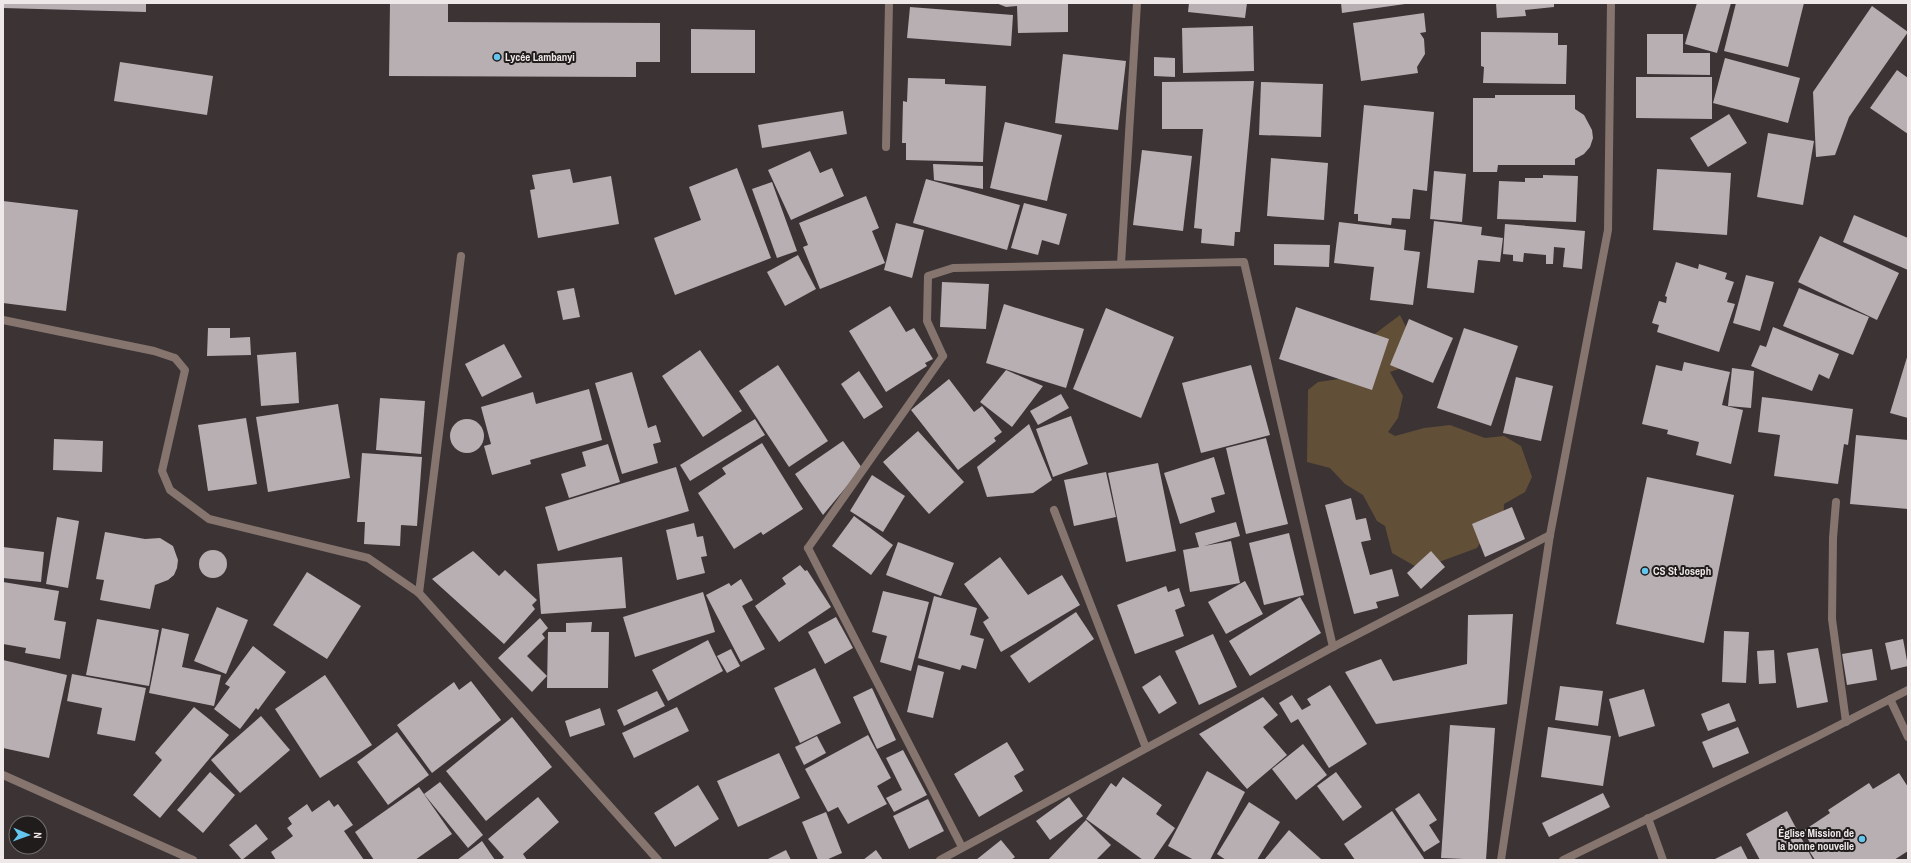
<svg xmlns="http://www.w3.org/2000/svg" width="1911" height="863" font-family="'Archivo Narrow',sans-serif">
	<rect width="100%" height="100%" fill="#3b3334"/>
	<!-- green -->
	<path fill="#624f37" d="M1400 315 1414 343 1410 365 1390 372 1403 396 1398 418 1388 432 1395 436 1424 428 1450 425 1485 438 1504 436 1521 446 1532 477 1525 492 1504 504 1503 528 1484 537 1477 548 1420 569 1392 553 1385 526 1377 521 1363 495 1345 484 1330 468 1307 462 1308 390 1318 382 1367 375 1368 339Z"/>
	<!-- building -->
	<g fill="#b8afb3">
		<path d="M3 3H146V12L3 8Z"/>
		<path d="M390 3H448V22L660 23V62H636V77L389 76Z"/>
		<path d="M996 3H1068V32L1018 33 1017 6 1006 7Z"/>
		<path d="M1189 3H1247L1245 18 1188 12Z"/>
		<path d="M1341 3H1404L1405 4 1342 13Z"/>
		<path d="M1496 3H1554V7L1525 10 1526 16 1497 18Z"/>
		<path d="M1697 3H1731L1717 53 1685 44Z"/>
		<path d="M1736 3H1804L1788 67 1724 51Z"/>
		<path d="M1872 6 1908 32 1849 117 1835 155 1816 157 1813 92Z"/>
		<path d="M910 7 1013 15 1011 46 907 38Z"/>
		<path d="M1424 13 1426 32 1420 33 1424 39 1425 54 1417 67 1418 73 1361 81 1353 23Z"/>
		<path d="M1253 26 1254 71 1183 73 1182 28Z"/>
		<path d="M691 29 755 30V73H691Z"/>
		<path d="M1481 32 1558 33V45H1567L1566 84 1483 83 1484 67 1481 66Z"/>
		<path d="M1647 34H1683V53H1710V75L1647 74Z"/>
		<path d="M1063 54 1126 61 1118 130 1055 123Z"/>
		<path d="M1154 57 1175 58V77L1154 76Z"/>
		<path d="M1725 58 1800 78 1788 123 1713 103Z"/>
		<path d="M120 62 213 76 207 115 114 101Z"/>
		<path d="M1897 70 1908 78V134L1870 108Z"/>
		<path d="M1636 77H1712V119L1636 118Z"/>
		<path d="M908 78 945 79V84L986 86 983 162 906 160V143H902L903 101 907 102Z"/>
		<path d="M1254 81 1240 232H1235L1234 246 1201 243 1202 229 1194 228 1203 129H1162V82Z"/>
		<path d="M1261 82 1323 84 1321 137 1259 135Z"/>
		<path d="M1495 95H1575V109L1584 115 1592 130 1593 138 1590 147 1584 154 1575 159V165H1498L1497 172H1473V98H1495Z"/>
		<path d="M1364 105 1434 112 1427 191 1413 189 1410 219 1392 218 1391 225 1358 221V214H1354Z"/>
		<path d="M843 111 847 134 762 148 758 125Z"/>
		<path d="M1729 114 1747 143 1708 167 1690 138Z"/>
		<path d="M1005 122 1062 135 1047 201 990 188Z"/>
		<path d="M1768 133 1814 141 1803 205 1757 197Z"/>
		<path d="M1142 150 1192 156 1183 231 1133 225Z"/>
		<path d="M810 151 820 173 832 168 844 196 791 220 768 170Z"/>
		<path d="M1271 158 1328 163 1324 220 1267 216Z"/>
		<path d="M933 164 983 166V189L934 180Z"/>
		<path d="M737 168 771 258 675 295 654 238 701 220 689 187Z"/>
		<path d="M570 169 573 183 611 176 619 224 538 238 530 190 535 189 532 175Z"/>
		<path d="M1657 169 1731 173 1727 235 1653 230Z"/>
		<path d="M1434 171 1466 174 1462 222 1430 219Z"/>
		<path d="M1543 175 1578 176 1576 222 1497 219 1499 181 1525 182V178H1543Z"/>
		<path d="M926 179 1020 205 1007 250 913 223Z"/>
		<path d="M772 182 797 251 777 258 752 189Z"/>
		<path d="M866 196 879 228 872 231 885 263 820 289 803 247 808 245 799 223Z"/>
		<path d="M3 201 78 210 66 311 3 303Z"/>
		<path d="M1024 203 1067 214 1059 245 1042 240 1038 255 1011 248Z"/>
		<path d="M1854 215 1908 238V270L1843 242Z"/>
		<path d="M1434 221 1482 227 1481 235 1503 238 1500 262 1478 260 1474 293 1427 288Z"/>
		<path d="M1339 222 1406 230 1404 250 1420 252 1413 305 1370 300 1374 267 1334 263Z"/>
		<path d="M896 223 924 230 912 278 884 270Z"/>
		<path d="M1505 224 1585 231 1582 269 1563 267 1565 248 1554 247 1553 264H1546V255L1524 253 1523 262 1513 261V255L1503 254Z"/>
		<path d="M1820 236 1899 273 1877 320 1798 282Z"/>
		<path d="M1274 244 1330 245 1329 267 1274 265Z"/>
		<path d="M798 255 816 289 785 306 767 272Z"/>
		<path d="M1676 262 1698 269 1699 264 1727 273 1725 279 1734 282 1727 302 1735 304 1719 352 1657 332 1659 325 1652 323 1659 301 1666 303 1667 297 1665 296Z"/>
		<path d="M1746 275 1774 282 1760 331 1733 323Z"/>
		<path d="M942 282 989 284 986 329 940 327Z"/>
		<path d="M574 288 580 317 563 320 557 291Z"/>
		<path d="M1799 288 1869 317 1853 355 1783 326Z"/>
		<path d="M1004 304 1084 329 1066 388 986 363Z"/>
		<path d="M890 306 906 332 914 328 933 359 925 363 927 366 886 392 849 331Z"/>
		<path d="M1296 307 1389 339 1372 390 1279 359Z"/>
		<path d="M1106 308 1174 337 1141 418 1073 389Z"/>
		<path d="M1409 319 1453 338 1433 383 1390 365Z"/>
		<path d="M1773 327 1839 354 1829 379 1819 374 1812 391 1751 366 1760 345 1766 347Z"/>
		<path d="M208 328H230V338L250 337 251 355 207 356Z"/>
		<path d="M1464 328 1518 346 1491 426 1437 408Z"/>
		<path d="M504 344 522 377 482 397 465 364Z"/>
		<path d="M700 350 742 411 703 437 662 376Z"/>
		<path d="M296 352 299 403 261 406 257 355Z"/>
		<path d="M1908 354V418L1890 413Z"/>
		<path d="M1684 362 1730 372 1722 405 1743 410 1731 464 1696 455 1699 442 1667 434 1668 430 1642 424 1656 365 1682 371Z"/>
		<path d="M778 365 828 441 789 467 739 391Z"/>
		<path d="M1251 365 1270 435 1201 453 1182 383Z"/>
		<path d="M1732 368 1754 371 1751 408 1728 406Z"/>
		<path d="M1006 370 1043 386 1012 427 980 402Z"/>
		<path d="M859 371 883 407 864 419 841 384Z"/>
		<path d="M632 372 648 428 656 425 661 442 653 444 658 463 622 474 595 383Z"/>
		<path d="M1516 377 1553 386 1541 441 1503 433Z"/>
		<path d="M949 379 974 412 982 406 1002 432 994 438 996 441 958 470 911 410Z"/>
		<path d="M589 389 602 440 530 460 531 464 492 475 484 446 491 444 481 407 533 392 536 404Z"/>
		<path d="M1061 394 1069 408 1038 425 1030 411Z"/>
		<path d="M1762 397 1853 409 1848 445 1844 444 1838 484 1774 476 1780 435 1758 432Z"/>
		<path d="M380 398 425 401 421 454 376 450Z"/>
		<path d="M338 404 350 478 268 492 256 417Z"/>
		<path d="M1071 416 1088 464 1053 477 1036 429Z"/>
		<path d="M246 418 257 484 208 491 198 425Z"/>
		<circle cx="467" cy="436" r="17"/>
		<path d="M755 419 765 435 690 481 680 465Z"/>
		<path d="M1029 424 1052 480 1033 493 987 497 977 467Z"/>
		<path d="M918 431 964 482 929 514 883 462Z"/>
		<path d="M1856 435 1908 440V509L1850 504Z"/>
		<path d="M1266 438 1288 524 1246 534 1226 448Z"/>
		<path d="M54 439 103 441 102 472 53 470Z"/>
		<path d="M843 441 862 468 823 515 795 474Z"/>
		<path d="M762 443 803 509 763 535 761 532 734 549 698 493 726 474 722 468Z"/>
		<path d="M608 444 620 482 569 498 561 474 586 466 582 452Z"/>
		<path d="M362 453 422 457 417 526 401 525 400 546 364 544 365 522H357Z"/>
		<path d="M1214 457 1225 494 1211 498 1215 512 1180 524 1164 473Z"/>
		<path d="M1158 463 1176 551 1126 562 1108 473Z"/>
		<path d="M676 467 689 511 558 551 545 507Z"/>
		<path d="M1106 472 1116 517 1074 526 1064 480Z"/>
		<path d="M872 475 905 496 883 532 850 511Z"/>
		<path d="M1647 477 1734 495 1704 643 1616 624Z"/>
		<path d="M1351 498 1356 520 1366 518 1371 540 1361 542 1370 575 1392 569 1399 596 1376 602 1378 608 1354 614 1325 505Z"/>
		<path d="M1512 507 1525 539 1485 557 1472 524Z"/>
		<path d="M854 516 893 545 871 575 832 546Z"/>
		<path d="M57 517 79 521 68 588 46 584Z"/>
		<path d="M1236 522 1240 536 1204 546 1231 541 1240 583 1190 592 1183 550 1199 547 1195 533Z"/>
		<path d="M694 523 697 537 703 536 707 556 701 557 705 573 677 580 666 530Z"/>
		<path d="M105 532 145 539 160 538 173 546 178 560 177 568 174 575 168 580 155 585 150 609 100 600 104 580 96 579Z"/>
		<path d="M1289 533 1304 595 1264 605 1249 543Z"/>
		<path d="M898 542 954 563 941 596 886 575Z"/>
		<path d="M3 547 44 552 41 582 3 578Z"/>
		<circle cx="213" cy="564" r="14"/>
		<path d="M473 551 499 576 505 570 537 600 532 605 535 609 504 644 432 579Z"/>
		<path d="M1431 551 1445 567 1421 589 1407 573Z"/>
		<path d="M622 557 626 608 541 614 537 564Z"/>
		<path d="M1000 557 1028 595 1062 575 1080 605 1001 652 983 622 989 618 964 584Z"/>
		<path d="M800 565 805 571 807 570 831 607 779 642 755 606 786 584 782 578Z"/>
		<path d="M307 572 361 606 327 659 273 625Z"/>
		<path d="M741 579 753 600 742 606 765 649 741 662 706 595 729 583 731 586Z"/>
		<path d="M1245 581 1263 614 1226 634 1208 602Z"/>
		<path d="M3 582 59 591 54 620 66 622 60 659 25 653 26 648 3 644Z"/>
		<path d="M1166 586 1168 592 1179 588 1185 606 1175 610 1184 636 1135 654 1117 605Z"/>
		<path d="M883 591 929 602 911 671 880 662 887 636 872 632Z"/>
		<path d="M703 592 715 632 635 657 623 617Z"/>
		<path d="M934 596 977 608 970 635 984 639 976 669 962 665 960 670 918 658Z"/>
		<path d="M1300 597 1321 633 1250 676 1229 641Z"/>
		<path d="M217 607 248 620 226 674 194 661Z"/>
		<path d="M1076 612 1094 639 1029 683 1010 656Z"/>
		<path d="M1513 614 1507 704 1376 724 1345 672 1381 659 1393 681 1467 664 1468 615Z"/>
		<path d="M836 617 853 648 825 664 808 632Z"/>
		<path d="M540 618 548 628 542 634 545 638 527 656 547 676 532 692 498 658Z"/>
		<path d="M97 619 159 630 149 686 86 675Z"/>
		<path d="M592 622 591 632H609L608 688H547L548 632H566V623Z"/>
		<path d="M162 628 189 634 182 667 221 675 214 706 149 693Z"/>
		<path d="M1724 631 1749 632 1746 683 1722 682Z"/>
		<path d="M1213 634 1237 687 1199 705 1175 651Z"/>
		<path d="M1903 639 1908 666 1891 670 1885 643Z"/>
		<path d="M708 640 723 671 668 701 652 670Z"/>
		<path d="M253 646 286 672 258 710 256 708 240 729 214 709 230 687 225 684Z"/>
		<path d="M1818 648 1828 702 1797 708 1787 653Z"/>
		<path d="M731 649 740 666 727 673 717 656Z"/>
		<path d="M1872 649 1877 680 1847 685 1842 654Z"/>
		<path d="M1774 650 1776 683 1759 684 1757 651Z"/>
		<path d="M3 660 67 675 49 758 3 748Z"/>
		<path d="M918 665 944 672 933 718 907 712Z"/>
		<path d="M815 668 841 723 800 743 774 688Z"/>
		<path d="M72 674 146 688 135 741 97 734 102 708 67 701Z"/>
		<path d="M325 675 372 745 320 778 275 709Z"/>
		<path d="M1160 675 1177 703 1159 714 1142 687Z"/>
		<path d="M471 681 501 720 432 773 397 725 454 682 459 690Z"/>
		<path d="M1330 685 1367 744 1329 768 1298 719 1291 723 1279 703 1292 695 1302 710 1311 705 1307 699Z"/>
		<path d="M1560 686 1603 691 1598 726 1555 720Z"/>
		<path d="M872 688 896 740 877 749 853 697Z"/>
		<path d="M1644 689 1655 726 1619 737 1609 699Z"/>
		<path d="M657 691 665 706 624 726 617 710Z"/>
		<path d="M1263 697 1278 715 1263 727 1287 755 1247 789 1199 734Z"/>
		<path d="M1729 703 1736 721 1708 731 1701 714Z"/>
		<path d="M194 707 229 735 160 818 133 795 162 760 155 753Z"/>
		<path d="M677 707 689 731 634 758 622 733Z"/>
		<path d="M600 708 605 725 570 737 565 721Z"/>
		<path d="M261 716 290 750 240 793 211 760Z"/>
		<path d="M512 717 552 767 486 821 446 771Z"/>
		<path d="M1450 725 1495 728 1486 860 1441 858Z"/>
		<path d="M1548 727 1611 736 1603 786 1541 777Z"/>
		<path d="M1738 727 1749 753 1713 768 1702 742Z"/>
		<path d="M397 732 429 775 388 805 357 762Z"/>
		<path d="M868 735 891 778 877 786 887 804 848 824 838 807 828 812 805 769Z"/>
		<path d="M817 736 826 753 804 765 795 747Z"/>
		<path d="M1007 742 1024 770 1014 776 1023 791 979 817 954 774Z"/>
		<path d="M1303 744 1327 775 1296 800 1272 769Z"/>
		<path d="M903 750 927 795 894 812 886 798 902 790 886 758Z"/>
		<path d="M779 753 800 798 738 827 717 781Z"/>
		<path d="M1207 771 1245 792 1210 860H1194L1168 846Z"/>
		<path d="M210 772 235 795 203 833 177 810Z"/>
		<path d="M1336 772 1362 807 1343 821 1317 786Z"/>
		<path d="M1899 773 1908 787V851L1894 860H1815L1808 849 1812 846 1803 831 1830 813 1828 810 1869 783 1873 789Z"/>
		<path d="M1123 777 1162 805 1156 814 1175 828 1153 860H1143L1086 819 1111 783 1116 787Z"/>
		<path d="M440 782 483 835 468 848 424 794Z"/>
		<path d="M698 785 719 819 675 847 654 813Z"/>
		<path d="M419 787 452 834 415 860H374L355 832Z"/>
		<path d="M1419 793 1437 820 1429 825 1440 842 1424 852 1395 809Z"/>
		<path d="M1603 793 1610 807 1549 837 1542 823Z"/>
		<path d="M538 797 559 822 523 854 527 860H501L504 857 488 839Z"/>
		<path d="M1069 797 1083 816 1050 840 1036 821Z"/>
		<path d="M928 799 944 831 909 849 893 816Z"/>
		<path d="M329 800 334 807 338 804 353 825 344 831 364 860H276L271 852 293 836 287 828 292 824 288 818 307 804 312 812Z"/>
		<path d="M1249 802 1280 822 1257 860H1226L1217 854Z"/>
		<path d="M1392 811 1425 860H1355L1344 844Z"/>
		<path d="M1787 811 1813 860H1760L1746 834Z"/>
		<path d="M826 812 842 853 826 860H818L802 822Z"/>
		<path d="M1086 820 1111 845 1096 860H1048Z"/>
		<path d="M256 824 268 839 242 860 229 845Z"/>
		<path d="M1289 830 1321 859 1320 860H1264Z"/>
		<path d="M1001 840 1015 857 1011 860H976Z"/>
		<path d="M482 841 495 860H457Z"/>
		<path d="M1741 846 1748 860H1713Z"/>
		<path d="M786 850 791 860H766Z"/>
		<path d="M876 850 883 860H863Z"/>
	</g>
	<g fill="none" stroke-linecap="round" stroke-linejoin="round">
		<!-- service -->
		<g stroke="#86756e" stroke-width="8">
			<path d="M1054 510 1146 748"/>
			<path d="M808 548 943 356"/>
		</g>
		<!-- minor -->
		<g stroke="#86756e" stroke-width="8">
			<path d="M886 147 889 3"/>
			<path d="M1121 264 1137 3"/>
			<path d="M3 320 154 351 175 358 185 370 162 471 170 490 209 519 368 558 419 593 658 860"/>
			<path d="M943 356 927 321 928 276 953 268 1244 262 1333 647"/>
			<path d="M1836 502 1833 538 1832 619 1846 722"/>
			<path d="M808 548 962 847"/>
			<path d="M419 593 461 256"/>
			<path d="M1890 699 1908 737"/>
			<path d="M3 775 193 860"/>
			<path d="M1648 818 1663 860"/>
			<path d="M940 860 1333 647 1550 535"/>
			<path d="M1501 860 1550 535 1608 230 1611 3"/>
		</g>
		<!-- tertiary -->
		<path stroke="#86756e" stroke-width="8" d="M1563 860 1814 738 1908 690"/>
	</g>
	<!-- markers -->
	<g fill="#64c5ee" stroke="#201c1c" stroke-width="1.5">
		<circle cx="497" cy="57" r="4"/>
		<circle cx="1645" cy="571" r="4"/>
		<circle cx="1862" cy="839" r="4"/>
	</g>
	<g text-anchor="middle" stroke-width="4" stroke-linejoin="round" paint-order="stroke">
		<!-- poi labels -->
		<g font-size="11" font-weight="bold" fill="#eee8e9" stroke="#201c1c" text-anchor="start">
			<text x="505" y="61">Lycée Lambanyi</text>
			<text x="1653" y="575">CS St Joseph</text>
			<text x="1854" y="837" text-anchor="end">Église Mission de<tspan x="1854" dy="13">la bonne nouvelle</tspan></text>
		</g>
	</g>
	<!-- border -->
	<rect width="1911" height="863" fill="none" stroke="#eee8e9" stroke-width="8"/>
	<!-- north arrow -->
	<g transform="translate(28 835) rotate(92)"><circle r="19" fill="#201c1c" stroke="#726e6e"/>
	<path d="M0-3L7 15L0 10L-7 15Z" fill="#64c5ee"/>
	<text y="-6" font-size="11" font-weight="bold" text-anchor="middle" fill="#eee8e9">N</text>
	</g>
</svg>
